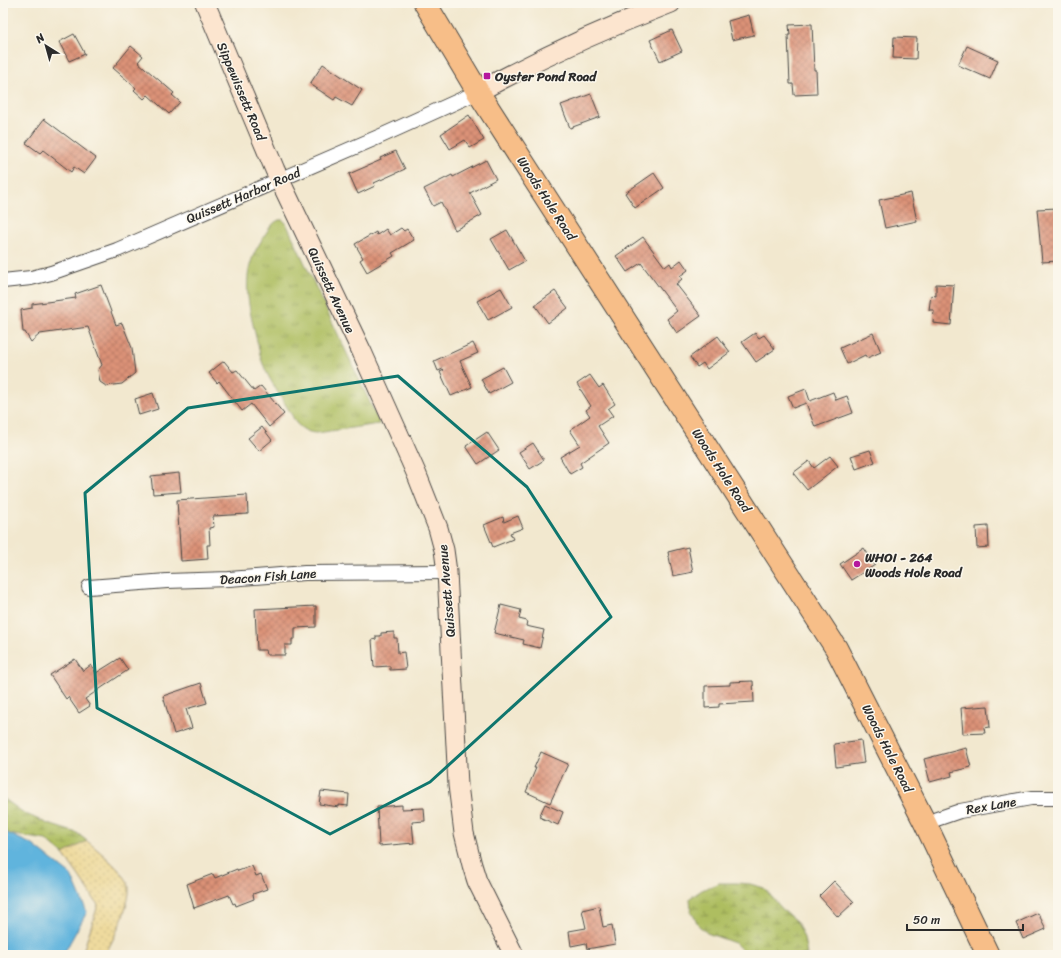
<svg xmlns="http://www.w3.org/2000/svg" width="1061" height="958" font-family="Sriracha,sans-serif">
	<defs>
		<pattern id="grass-tufts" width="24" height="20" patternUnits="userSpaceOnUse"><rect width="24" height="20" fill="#aebe61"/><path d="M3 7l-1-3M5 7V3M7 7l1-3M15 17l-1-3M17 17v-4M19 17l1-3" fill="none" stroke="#8e9b50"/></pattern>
		<pattern id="wetland-marsh" width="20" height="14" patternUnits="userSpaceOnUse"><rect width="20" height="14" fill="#aebe61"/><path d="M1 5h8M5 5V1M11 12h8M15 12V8" fill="none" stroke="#8e9b50"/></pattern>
		<pattern id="sand-dots" width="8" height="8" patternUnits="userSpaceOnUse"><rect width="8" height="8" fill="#eeda9e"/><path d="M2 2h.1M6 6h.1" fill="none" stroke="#cb8" stroke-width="1.8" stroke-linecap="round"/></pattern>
		<pattern id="building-cross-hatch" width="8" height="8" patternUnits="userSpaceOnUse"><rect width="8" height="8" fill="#db9277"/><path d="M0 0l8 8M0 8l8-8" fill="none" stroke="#b27762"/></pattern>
	</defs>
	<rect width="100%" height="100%" fill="#fbf7ec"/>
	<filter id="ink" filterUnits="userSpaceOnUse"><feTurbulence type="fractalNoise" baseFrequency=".025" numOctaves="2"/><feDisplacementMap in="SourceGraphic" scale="8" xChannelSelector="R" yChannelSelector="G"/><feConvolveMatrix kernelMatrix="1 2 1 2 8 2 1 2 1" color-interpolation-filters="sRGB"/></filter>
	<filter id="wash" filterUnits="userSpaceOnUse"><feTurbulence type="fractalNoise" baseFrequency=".012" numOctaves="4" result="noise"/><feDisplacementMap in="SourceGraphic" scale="16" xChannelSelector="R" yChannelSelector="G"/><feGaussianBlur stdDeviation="0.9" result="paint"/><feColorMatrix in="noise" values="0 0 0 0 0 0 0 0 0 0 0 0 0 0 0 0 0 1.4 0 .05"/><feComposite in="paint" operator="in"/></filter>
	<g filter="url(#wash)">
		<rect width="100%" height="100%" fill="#f2e8cf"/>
		<!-- grass -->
		<path fill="url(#grass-tufts)" stroke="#6c7446" d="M279 220H283L286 223 379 422V424L317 433C308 433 302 429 296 423 286 403 271 385 263 364 259 355 259 346 256 337 248 304 240 274 260 243 265 235 270 224 279 220Z"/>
		<!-- wetland -->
		<g fill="url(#wetland-marsh)" stroke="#6c7446">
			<path d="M3 798 24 813 48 824 77 833 87 841 63 854 46 840 3 833Z"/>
			<path d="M719 883H736L750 884 764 888 784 911 797 922 804 938 807 955H742L741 949 735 943 707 933 699 926 691 911 690 898 702 890Z"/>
		</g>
		<!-- sand -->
		<path fill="url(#sand-dots)" stroke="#8c8264" d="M87 841C98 850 123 871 128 883 134 899 113 940 105 955H82L98 905 79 876 63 854Z"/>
		<!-- water -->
		<path fill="#61b4dd" stroke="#467084" d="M3 831 33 845 71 875 87 912 63 955H3Z"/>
		<g id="blocks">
			<!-- building -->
			<g fill="url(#building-cross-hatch)">
				<path d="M749 15 754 35 732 40 728 21Z"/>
				<path d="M812 24 814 70H816L817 94 794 95 793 84H790L788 35H790L789 25Z"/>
				<path d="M672 30 682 51 660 61 650 40Z"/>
				<path d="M74 34 85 54 69 61 59 42Z"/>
				<path d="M894 37 917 38 916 59 893 58Z"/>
				<path d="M131 46 143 56 138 62 174 93 172 95 180 102 169 114 148 95 144 99 134 90 136 88 113 68Z"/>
				<path d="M967 46 998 60 990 79 958 65Z"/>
				<path d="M323 64 362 90 352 106 336 97 334 100 310 84Z"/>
				<path d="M591 94 600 117 570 128 561 105Z"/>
				<path d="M469 115 484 140 470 148 465 140 450 149 441 134Z"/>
				<path d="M44 119 96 158 84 174 74 167 71 172 43 150 40 153 26 143Z"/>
				<path d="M396 151 405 169 374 183 375 186 358 194 349 174 381 160 380 158Z"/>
				<path d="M486 160 496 179 470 193 482 215 455 230 441 202 433 206 424 189 452 175 453 177Z"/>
				<path d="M654 173 664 188 635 208 625 193Z"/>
				<path d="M911 193 917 221 885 228 879 200Z"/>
				<path d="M1058 208V261L1042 262 1037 209Z"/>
				<path d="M401 228 404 231 407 229 414 240 392 253 394 256 367 272 360 260 363 258 355 244 376 232 377 235 386 229 390 235Z"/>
				<path d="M507 230 525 261 509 270 491 239Z"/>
				<path d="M643 237 665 267 670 263 672 267 681 260 688 270 680 276 682 279 676 284 701 316 677 333 667 319 677 311 641 263 627 272 616 256Z"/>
				<path d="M936 284 954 285 951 325 933 323 934 310H929L931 295 936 296Z"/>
				<path d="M101 285 116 325 122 323 132 348 135 373 122 384 106 386 100 382 98 370 102 365 88 327 40 334 31 342 25 332H23L21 310 32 308V304L76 298 75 294Z"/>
				<path d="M501 288 512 307 488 320 477 301Z"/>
				<path d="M555 291 568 308 548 323 535 305Z"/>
				<path d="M755 333 759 338 764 335 775 349 756 362 742 342Z"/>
				<path d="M873 333 881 352 867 358 865 355 847 364 840 348Z"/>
				<path d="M718 336 730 352 707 369 703 363 697 367 690 357Z"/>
				<path d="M473 343 478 353 460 361 472 387 451 396 440 372 444 370 443 369 438 371 434 361Z"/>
				<path d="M224 361 233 372 237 370 254 391 261 386 284 414 269 427 251 404 242 411 219 381 217 383 209 373Z"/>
				<path d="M503 367 511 382 489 394 481 379Z"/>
				<path d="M590 375 599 388 603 385 615 404 608 409 613 416 598 426 609 443 580 463 582 467 570 474 560 457 580 445 570 430 590 416 586 410 591 406 577 384Z"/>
				<path d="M806 389 810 401 833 392 836 400 847 396 853 413 815 427 806 403 793 408 788 396Z"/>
				<path d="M153 393 158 409 139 415 135 399Z"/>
				<path d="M262 427 272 440 259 451 248 438Z"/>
				<path d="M487 432 499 450 478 464 466 446Z"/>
				<path d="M533 443 544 460 530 469 519 452Z"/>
				<path d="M870 450 875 462 856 469 851 456Z"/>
				<path d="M830 456 838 466 807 490 793 473 809 461 814 468Z"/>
				<path d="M179 473 181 492 153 494 151 476Z"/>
				<path d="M247 495 248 514 213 516 214 527 209 528 210 545H207L208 559 181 561 177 500Z"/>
				<path d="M518 516 523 528 510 533 513 539 493 547 484 525 503 517 504 522Z"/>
				<path d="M988 526 989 547 977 548 976 527Z"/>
				<path d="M688 547 693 572 673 576 668 552Z"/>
				<path d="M864 548 875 565 851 580 840 564Z"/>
				<path d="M501 605 521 610 519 619 527 621 526 626 544 630 540 648 523 644 524 640 494 633Z"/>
				<path d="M316 606V627L295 628V639H292V645H285V655H267L266 650H257L255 609Z"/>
				<path d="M394 632V638H397L398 653 404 652 406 669 390 670V666L374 667 372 640 376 639V636H381V633Z"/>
				<path d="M120 658 128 670 85 699 90 706 79 713 68 697 66 699 50 675 75 659 83 671 91 665 96 673Z"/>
				<path d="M753 681 754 702 719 704V707L705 708V686L730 685V682Z"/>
				<path d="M201 683 207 703 186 709 192 728 174 734 163 696Z"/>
				<path d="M988 706 990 727 984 728 985 733 963 734 961 708Z"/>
				<path d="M861 740 864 763 836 767 834 744Z"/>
				<path d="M966 748 971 767 951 772 952 776 930 782 924 759Z"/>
				<path d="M541 752 568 764 550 803 526 792 536 768H534Z"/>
				<path d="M321 791 349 794 348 806 339 805V807L319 804Z"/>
				<path d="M545 804 563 812 558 825 539 817Z"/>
				<path d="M402 805V809L424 808 425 821 412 822 414 843 379 846 377 807Z"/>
				<path d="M252 866 256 876 261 874 267 889 253 894 254 899 236 906 235 903 233 904 229 895 194 908 187 884 213 874 215 878 237 869 238 871Z"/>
				<path d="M834 881 854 902 838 917 819 896Z"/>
				<path d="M599 906 603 927 612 925 615 944 587 949 586 943 571 946 569 931 586 928 582 910Z"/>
				<path d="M1038 913 1046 929 1023 939 1016 923Z"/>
			</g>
		</g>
	</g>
	<g filter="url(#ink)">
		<use href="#blocks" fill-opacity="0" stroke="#494744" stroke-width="1"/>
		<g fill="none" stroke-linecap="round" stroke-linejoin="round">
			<defs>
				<g id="street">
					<path d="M3 281 31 278 51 273 117 250 383 135 478 92"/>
					<path d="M89 587 167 581 229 579 305 573 447 572"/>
					<path d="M925 823 960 811 1031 798H1058"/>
				</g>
				<g id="secondary">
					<path d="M205 3 275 170 362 352 417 475 438 528 444 550 447 572 458 785 464 833 472 865 477 881 514 955"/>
					<path d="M478 92C540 58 605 28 671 3"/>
				</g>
				<path id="highway" d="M425 3 478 92 836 648 925 823 988 955"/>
			</defs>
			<!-- street casing -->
			<use href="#street" stroke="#494744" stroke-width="16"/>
			<!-- secondary casing -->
			<use href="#secondary" stroke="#494744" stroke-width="21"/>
			<!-- highway casing -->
			<use href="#highway" stroke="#494744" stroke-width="24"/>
			<!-- street -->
			<use href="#street" stroke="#fff" stroke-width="14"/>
			<!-- secondary -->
			<use href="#secondary" stroke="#fce5cf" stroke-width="19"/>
			<!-- highway -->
			<use href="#highway" stroke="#f7be88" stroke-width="22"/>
		</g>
	</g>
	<!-- marked area -->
	<path fill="none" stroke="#0f766e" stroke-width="3" stroke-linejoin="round" d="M398 376 527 487 611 617 430 782 330 834 97 708 85 493 188 408Z"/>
	<!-- markers -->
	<g fill="#b5179e" stroke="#fbf7ec" stroke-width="1.5">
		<rect x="483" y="72" width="8" height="8" rx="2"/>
		<circle cx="857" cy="564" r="4"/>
	</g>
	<g text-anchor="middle" stroke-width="3" stroke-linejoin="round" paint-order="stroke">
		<!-- poi labels -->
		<g font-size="13" font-weight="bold" fill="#2b2b2b" stroke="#fbf7ec" text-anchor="start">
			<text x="495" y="81">Oyster Pond Road</text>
			<text x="865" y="562">WHOI - 264<tspan x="865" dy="15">Woods Hole Road</tspan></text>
		</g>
		<!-- street labels -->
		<g font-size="13" fill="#2b2b2b" stroke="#fbf7ec">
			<text transform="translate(242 91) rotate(67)" y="5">Sippewissett Road</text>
			<text transform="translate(243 195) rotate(-23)" y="5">Quissett Harbor Road</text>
			<text transform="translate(547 198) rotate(57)" y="5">Woods Hole Road</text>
			<text transform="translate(332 290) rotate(65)" y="5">Quissett Avenue</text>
			<text transform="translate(722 470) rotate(57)" y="5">Woods Hole Road</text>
			<text transform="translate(268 576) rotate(-4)" y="5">Deacon Fish Lane</text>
			<text transform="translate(446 591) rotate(-95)" y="5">Quissett Avenue</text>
			<text transform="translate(888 748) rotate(63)" y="5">Woods Hole Road</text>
			<text transform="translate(991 805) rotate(-10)" y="5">Rex Lane</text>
		</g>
	</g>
	<!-- margin -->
	<rect width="1061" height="958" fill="none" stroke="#fbf7ec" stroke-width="16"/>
	<!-- north arrow -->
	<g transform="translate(46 46) rotate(323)" stroke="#fbf7ec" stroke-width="3" paint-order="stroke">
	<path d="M0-3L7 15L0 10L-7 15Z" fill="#2b2b2b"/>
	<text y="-6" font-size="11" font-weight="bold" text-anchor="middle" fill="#2b2b2b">N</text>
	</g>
	<!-- scale -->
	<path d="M907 924v6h116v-6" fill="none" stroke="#2b2b2b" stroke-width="2"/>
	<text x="913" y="924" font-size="12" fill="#2b2b2b" stroke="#fbf7ec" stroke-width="3" paint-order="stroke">50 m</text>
</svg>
